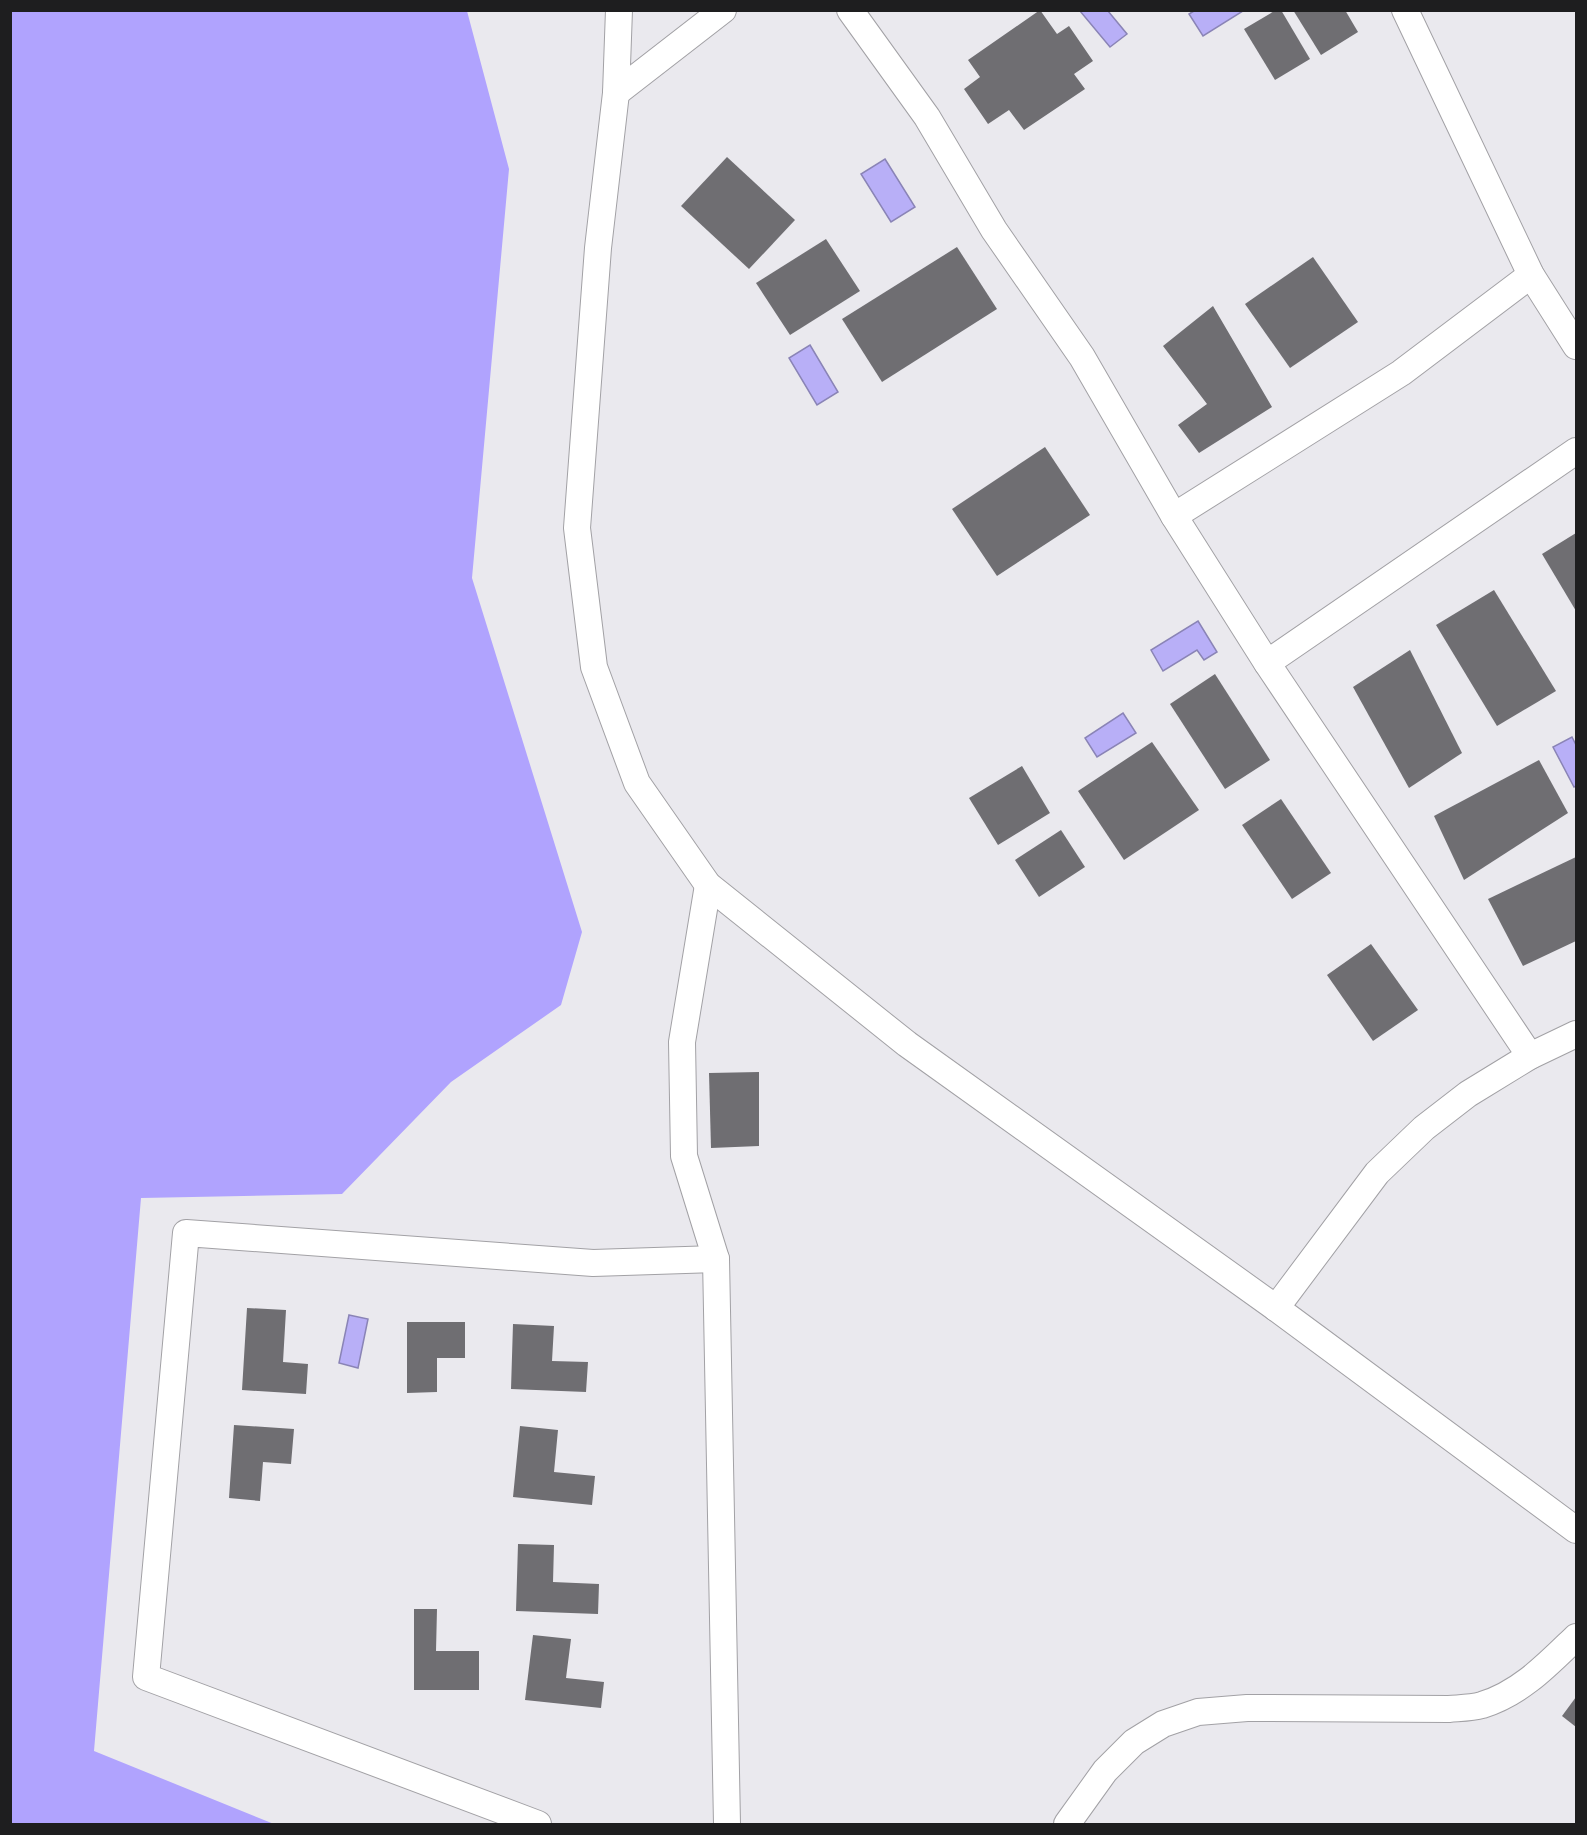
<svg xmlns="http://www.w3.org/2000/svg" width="1587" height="1835" font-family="'Golos Text',sans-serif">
	<rect width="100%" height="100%" fill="#eae9ee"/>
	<!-- forest -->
	<path fill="#b0a3fe" d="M11 10 467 11 509 169 472 578 582 932 561 1005 451 1082 342 1194 141 1198 94 1751 274 1824H11Z"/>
	<!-- water -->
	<g fill="#b8aff7" stroke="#8a84b6" stroke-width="1.5">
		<path d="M1080 11H1108L1127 34 1110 47Z"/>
		<path d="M1194 11V10L1243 11 1203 36 1189 14Z"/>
		<path d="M885 159 915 207 891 222 861 174Z"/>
		<path d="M810 345 838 392 817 405 789 358Z"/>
		<path d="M1198 621 1217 652 1204 660 1197 650 1163 671 1151 650Z"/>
		<path d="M1123 713 1136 733 1097 757 1085 738Z"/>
		<path d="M1572 737 1576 745V786L1574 787 1553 747Z"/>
		<path d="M349 1315 368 1319 358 1368 339 1363Z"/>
	</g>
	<!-- building -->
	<g fill="#6f6e72">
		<path d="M1040 10 1057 34 1069 26 1093 61 1074 74 1085 89 1024 130 1009 110 988 124 964 89 980 77 968 60Z"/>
		<path d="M1276 10H1281L1310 59 1275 80 1244 29Z"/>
		<path d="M1293 10H1345L1358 32 1321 55Z"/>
		<path d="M727 157 795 220 749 269 681 206Z"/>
		<path d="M826 239 860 291 790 335 756 283Z"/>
		<path d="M957 247 997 309 882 382 842 319Z"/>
		<path d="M1313 257 1358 322 1290 368 1245 304Z"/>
		<path d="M1213 306 1272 407 1199 453 1178 425 1207 404 1163 346Z"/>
		<path d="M1045 447 1090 515 997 576 952 509Z"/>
		<path d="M1576 533V611L1542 554Z"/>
		<path d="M1494 590 1556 691 1497 726 1436 625Z"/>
		<path d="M1410 650 1462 753 1409 788 1353 687Z"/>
		<path d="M1215 674 1270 760 1225 789 1170 704Z"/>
		<path d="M1152 742 1199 810 1124 860 1078 791Z"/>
		<path d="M1539 760 1568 813 1464 880 1434 816Z"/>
		<path d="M1022 766 1050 813 998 845 969 798Z"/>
		<path d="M1281 799 1331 873 1292 899 1242 825Z"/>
		<path d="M1061 830 1085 867 1039 897 1015 860Z"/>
		<path d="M1576 857V941L1523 966 1488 899Z"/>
		<path d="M1371 944 1418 1010 1373 1041 1327 975Z"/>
		<path d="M759 1072V1146L711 1148 709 1073Z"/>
		<path d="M247 1308 286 1310 283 1362 308 1364 306 1394 242 1390Z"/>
		<path d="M407 1322H465V1358H437V1392L407 1393Z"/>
		<path d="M513 1324 554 1326 552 1361 588 1362 586 1392 511 1389Z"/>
		<path d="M234 1425 294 1429 291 1464 263 1462 260 1501 229 1498Z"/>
		<path d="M520 1426 558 1430 554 1472 595 1476 592 1505 513 1497Z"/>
		<path d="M518 1544 554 1545 553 1582 599 1584 598 1614 516 1611Z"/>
		<path d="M414 1609H437L436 1651H479V1690H414Z"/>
		<path d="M533 1635 571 1639 566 1678 604 1682 601 1708 525 1700Z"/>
		<path d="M1576 1697V1727L1562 1716Z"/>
	</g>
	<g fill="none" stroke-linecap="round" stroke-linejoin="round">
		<defs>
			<g id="minor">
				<path d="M619 10 616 93 598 248 577 528 594 667 637 783 708 885 907 1044 1276 1308 1576 1530"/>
				<path d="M850 10 927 117 994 230 1082 357 1174 516 1267 663 1530 1056"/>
				<path d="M1405 10 1531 275 1576 346"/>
				<path d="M616 93 723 10"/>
				<path d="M1174 516 1401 373 1531 275"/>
				<path d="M1267 663 1576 451"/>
				<path d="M708 885 682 1042 684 1156 716 1259 727 1824"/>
				<path d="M1276 1308 1377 1173 1424 1128 1468 1094 1530 1056 1576 1034"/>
				<path d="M538 1824 146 1677 186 1233 593 1263 716 1259"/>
				<path d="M1067 1824 1105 1771 1134 1742 1163 1724 1198 1712 1247 1708 1449 1709C1460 1708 1471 1708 1482 1705 1521 1693 1548 1664 1576 1637"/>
			</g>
		</defs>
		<!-- minor casing -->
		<use href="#minor" stroke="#a2a1a5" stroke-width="28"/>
		<!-- minor -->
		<use href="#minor" stroke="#fff" stroke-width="26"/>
	</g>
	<!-- border -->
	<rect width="1587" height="1835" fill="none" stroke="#1e1e1f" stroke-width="24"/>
</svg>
